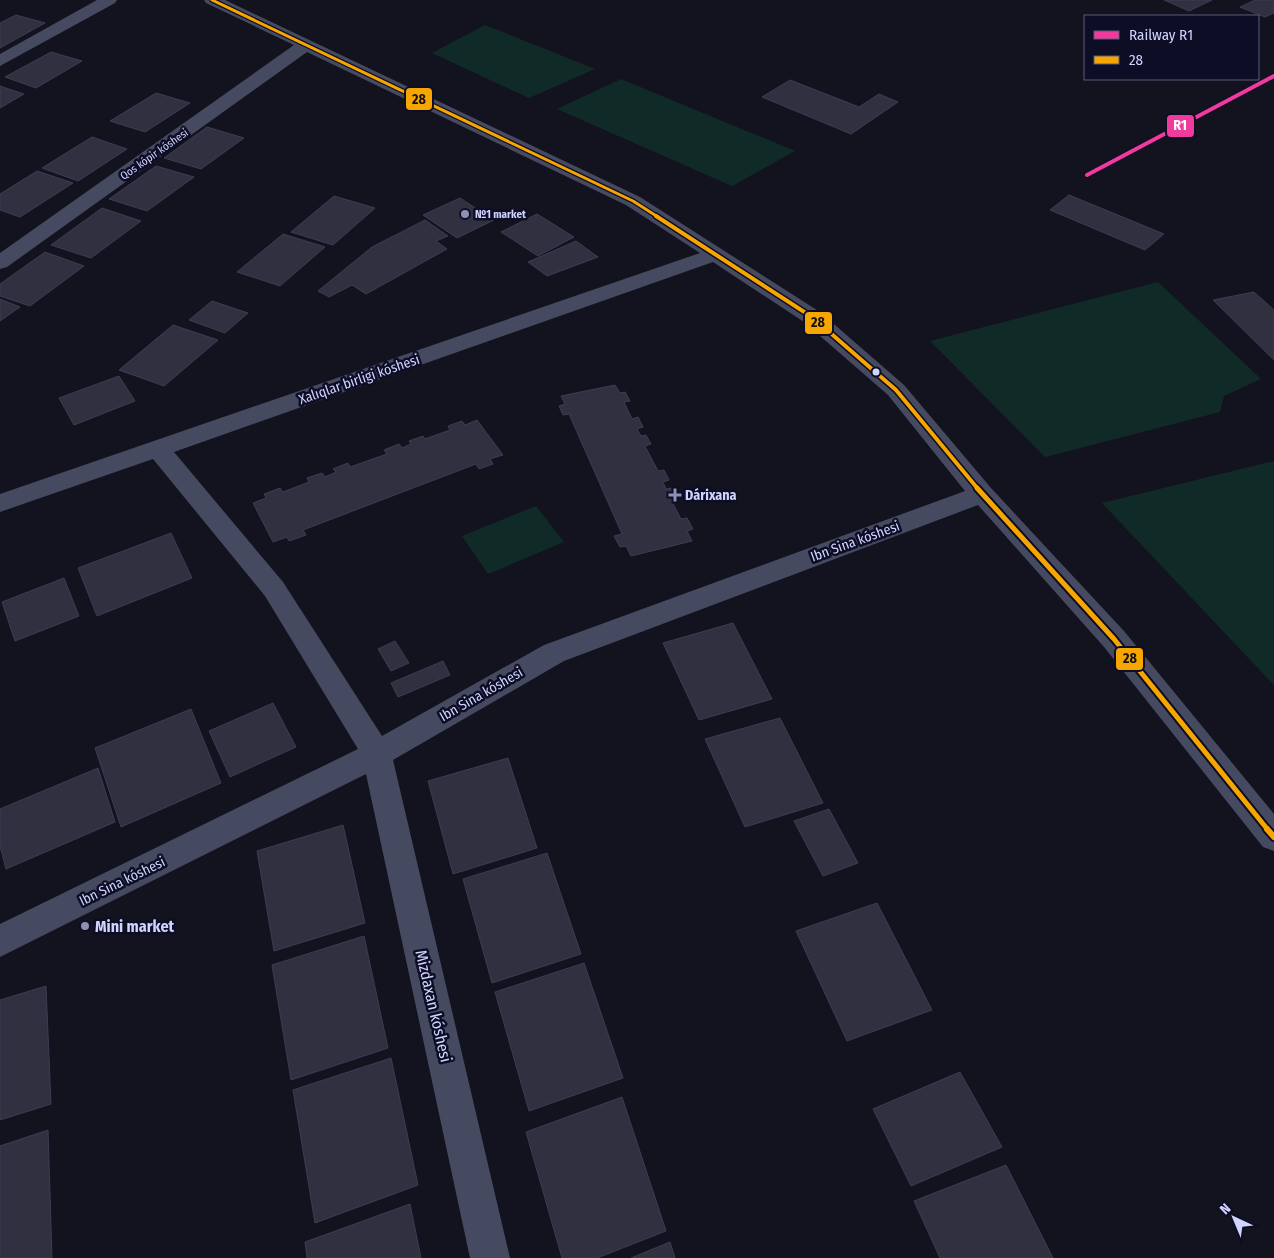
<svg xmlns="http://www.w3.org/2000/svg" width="1274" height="1258" font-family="'Fira Sans Condensed',sans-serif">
	<rect width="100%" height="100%" fill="#13131f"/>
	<!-- green -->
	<g fill="#102b27">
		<path d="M485 25 595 69 529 98 432 53Z"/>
		<path d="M621 79 795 151 732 186 557 109Z"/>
		<path d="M1158 282 1261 379 1224 396 1220 412 1045 457 930 341Z"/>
		<path d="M1274 461V685L1102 503Z"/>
		<path d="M536 506 564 542 488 574 462 536Z"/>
	</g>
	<!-- building -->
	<g fill="#303041" stroke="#3c3d53">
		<path d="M1164 0H1212L1189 11Z"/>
		<path d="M1255 0H1274V13L1265 17 1240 7Z"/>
		<path d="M16 15 45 23 0 48V23Z"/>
		<path d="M51 52 82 61 36 88 5 77Z"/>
		<path d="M790 80 859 107 879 94 898 102 851 134 762 97Z"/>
		<path d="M0 86 24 94 0 108Z"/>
		<path d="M156 93 190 103 145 132 110 121Z"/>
		<path d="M207 127 244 138 201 169 164 158Z"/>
		<path d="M92 137 127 149 78 181 42 168Z"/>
		<path d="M156 166 194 177 147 211 109 199Z"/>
		<path d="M37 171 73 183 20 217 0 210V194Z"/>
		<path d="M1069 195 1164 234 1145 250 1050 210Z"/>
		<path d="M334 196 375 208 333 245 291 232Z"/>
		<path d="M460 198 494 220 457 238 423 215Z"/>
		<path d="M102 208 141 221 91 258 51 245Z"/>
		<path d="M537 214 574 237 538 256 501 232Z"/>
		<path d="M425 220 448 236 436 241 447 249 366 294 352 285 329 297 318 291 372 247Z"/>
		<path d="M283 234 325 247 280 286 237 272Z"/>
		<path d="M576 241 598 257 547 276 528 262Z"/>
		<path d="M45 252 84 266 30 306 0 296V284Z"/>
		<path d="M1254 292 1274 310V360L1213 300Z"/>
		<path d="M0 299 20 307 0 321Z"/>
		<path d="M212 301 248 313 225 333 189 320Z"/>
		<path d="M173 325 218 340 164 386 119 370Z"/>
		<path d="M119 376 135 401 74 425 59 398Z"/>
		<path d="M615 385 620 393 625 392 630 401 624 402 632 419 638 417 643 427 637 429 641 436 646 435 651 444 645 446 658 471 664 470 669 480 663 482 666 489 672 488 677 498 671 500 681 519 687 518 693 529 687 531 692 541 631 556 626 546 620 547 614 536 622 534 569 414 563 415 559 406 565 404 561 396Z"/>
		<path d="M477 420 503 455 490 459 493 464 479 469 476 464 303 530 306 535 289 541 287 537 273 542 253 503 266 498 264 494 280 488 283 492 309 482 307 478 322 473 325 477 336 472 333 469 348 463 350 467 387 454 384 450 399 444 402 448 411 444 409 441 423 436 425 439 450 430 448 426 462 421 465 425Z"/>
		<path d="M171 533 192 578 97 616 78 568Z"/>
		<path d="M64 578 79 616 15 641 2 602Z"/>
		<path d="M733 623 772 699 699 720 663 643Z"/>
		<path d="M395 641 409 663 391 671 378 649Z"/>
		<path d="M443 661 450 675 398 697 391 683Z"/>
		<path d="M273 703 296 747 230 777 209 731Z"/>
		<path d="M191 709 221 783 121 827 95 748Z"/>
		<path d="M780 718 823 803 745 827 705 739Z"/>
		<path d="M508 758 537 848 453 874 428 781Z"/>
		<path d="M98 768 115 822 6 869 0 846V809Z"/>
		<path d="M829 809 858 863 823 876 794 821Z"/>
		<path d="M343 825 365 923 274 951 257 851Z"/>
		<path d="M547 853 581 954 492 983 463 879Z"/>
		<path d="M877 903 932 1010 847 1041 796 931Z"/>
		<path d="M364 936 388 1048 291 1080 272 965Z"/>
		<path d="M584 963 623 1078 529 1111 495 992Z"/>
		<path d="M46 986 51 1104 0 1120V1000Z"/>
		<path d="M391 1058 418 1185 315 1223 293 1090Z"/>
		<path d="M960 1072 1002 1147 911 1186 873 1109Z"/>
		<path d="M622 1097 666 1231 597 1258H562L526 1132Z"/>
		<path d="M48 1130 52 1258H0V1146Z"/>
		<path d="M1006 1165 1053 1258H940L914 1201Z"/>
		<path d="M410 1204 421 1258H307L305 1242Z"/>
		<path d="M670 1242 675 1258H631Z"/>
	</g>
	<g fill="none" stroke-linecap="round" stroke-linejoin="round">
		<!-- minor -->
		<g fill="#464a60" fill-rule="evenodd">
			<path d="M97 0H117L115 3 0 66V54Z"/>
			<path d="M204 0H225L640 197 820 312 904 385 991 488 1124 631 1274 814V851L1263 847 1104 647 978 505 564 661 393 760 510 1258H470L366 774 0 957V924L358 749 265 596 153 459 0 512V494L700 253 626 205 307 52 7 267 0 269V253L294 45 206 3ZM713 262 804 322 888 395 965 491 544 645 382 736 283 582 174 452Z"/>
		</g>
		<defs>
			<path id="bus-1-far3" d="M212 0 633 201 658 217"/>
			<path id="bus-1-far2" d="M656 216 812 317 896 390 978 489"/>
			<path id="bus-1-far1" d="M977 488 1114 639 1268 830"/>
			<path id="bus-1" d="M1267 829 1274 837"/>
		</defs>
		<!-- bus-1-far3 casing -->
		<use href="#bus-1-far3" stroke="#0d0d25" stroke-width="5.5"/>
		<!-- bus-1-far2 casing -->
		<use href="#bus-1-far2" stroke="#0d0d25" stroke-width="7"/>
		<!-- bus-1-far1 casing -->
		<use href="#bus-1-far1" stroke="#0d0d25" stroke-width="9"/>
		<!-- bus-1 casing -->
		<use href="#bus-1" stroke="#0d0d25" stroke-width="10"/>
		<!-- bus-1-far3 -->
		<use href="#bus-1-far3" stroke="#f7a600" stroke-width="3"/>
		<!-- bus-1-far2 -->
		<use href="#bus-1-far2" stroke="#f7a600" stroke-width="4"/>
		<!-- bus-1-far1 -->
		<use href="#bus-1-far1" stroke="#f7a600" stroke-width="5"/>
		<!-- bus-1 -->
		<use href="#bus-1" stroke="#f7a600" stroke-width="6"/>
		<defs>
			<path id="rail-1" d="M1087 175 1274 76"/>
		</defs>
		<!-- rail-1 casing -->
		<use href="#rail-1" stroke="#0d0d25" stroke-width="6"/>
		<!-- rail-1 -->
		<use href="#rail-1" stroke="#f13a9d" stroke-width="4"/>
	</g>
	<!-- markers -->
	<g fill="#8e90b1" stroke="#0d0d25" stroke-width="2">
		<circle cx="465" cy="214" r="5"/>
		<path d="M672.5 487.5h5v5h5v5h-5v5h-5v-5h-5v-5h5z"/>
		<circle cx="85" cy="926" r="5"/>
	</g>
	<circle fill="#d0d4ff" stroke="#0d0d25" stroke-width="2" cx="876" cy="372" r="4.5"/>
	<g text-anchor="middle" stroke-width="5" stroke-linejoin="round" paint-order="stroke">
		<!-- far-street labels -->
		<g font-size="11" fill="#d0d4ff" stroke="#0d0d25">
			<text transform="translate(154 154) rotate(-35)" y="4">Qos kópir kóshesi</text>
		</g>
		<!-- far-poi labels -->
		<g font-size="11" font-weight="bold" fill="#d0d4ff" stroke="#0d0d25" text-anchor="start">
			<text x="475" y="218">№1 market</text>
		</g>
		<!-- street labels -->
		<g font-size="14" fill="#d0d4ff" stroke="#0d0d25">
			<text transform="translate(359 379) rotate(-19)" y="5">Xalıqlar birligi kóshesi</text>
			<text transform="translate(855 541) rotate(-20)" y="5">Ibn Sina kóshesi</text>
			<text transform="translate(481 694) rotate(-30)" y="5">Ibn Sina kóshesi</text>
			<text transform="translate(122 881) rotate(-26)" y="5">Ibn Sina kóshesi</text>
		</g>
		<!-- poi labels -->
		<g font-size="14" font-weight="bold" fill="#d0d4ff" stroke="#0d0d25" text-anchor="start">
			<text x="685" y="500">Dárixana</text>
		</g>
		<!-- near-poi labels -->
		<g font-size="16" font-weight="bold" fill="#d0d4ff" stroke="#0d0d25" text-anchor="start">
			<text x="95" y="932">Mini market</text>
		</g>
		<!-- near-street labels -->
		<g font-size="16" fill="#d0d4ff" stroke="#0d0d25">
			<text transform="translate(434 1006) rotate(77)" y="6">Mizdaxan kóshesi</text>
		</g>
	</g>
	<g stroke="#0d0d25" stroke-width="2">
		<rect x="405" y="87" width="28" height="24" rx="5" fill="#f7a600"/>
		<rect x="1166" y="114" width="29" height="24" rx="5" fill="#f13a9d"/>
		<rect x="804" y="311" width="29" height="24" rx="5" fill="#f7a600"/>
		<rect x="1115" y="647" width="29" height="24" rx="5" fill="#f7a600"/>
	</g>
	<g font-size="14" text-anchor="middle" font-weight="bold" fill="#fff">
		<text x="1180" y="130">R1</text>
	</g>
	<g font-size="14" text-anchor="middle" font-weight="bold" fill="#111">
		<text x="419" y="104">28</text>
		<text x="818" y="327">28</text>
		<text x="1130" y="663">28</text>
	</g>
	<!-- legend -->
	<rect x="1084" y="15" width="175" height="65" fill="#0d0d25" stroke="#5b5d7c"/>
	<rect x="1094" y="31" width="25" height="8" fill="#f13a9d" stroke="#5b5d7c"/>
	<text x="1129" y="40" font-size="15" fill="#d0d4ff">Railway R1</text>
	<rect x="1094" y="56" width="25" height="8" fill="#f7a600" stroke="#5b5d7c"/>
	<text x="1129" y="65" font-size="15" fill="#d0d4ff">28</text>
	<!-- north arrow -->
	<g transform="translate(1234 1218) rotate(316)" stroke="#0d0d25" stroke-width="4" paint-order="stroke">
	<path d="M0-4L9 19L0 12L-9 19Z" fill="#d0d4ff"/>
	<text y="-8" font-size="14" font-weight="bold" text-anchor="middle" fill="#d0d4ff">N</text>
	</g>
</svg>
